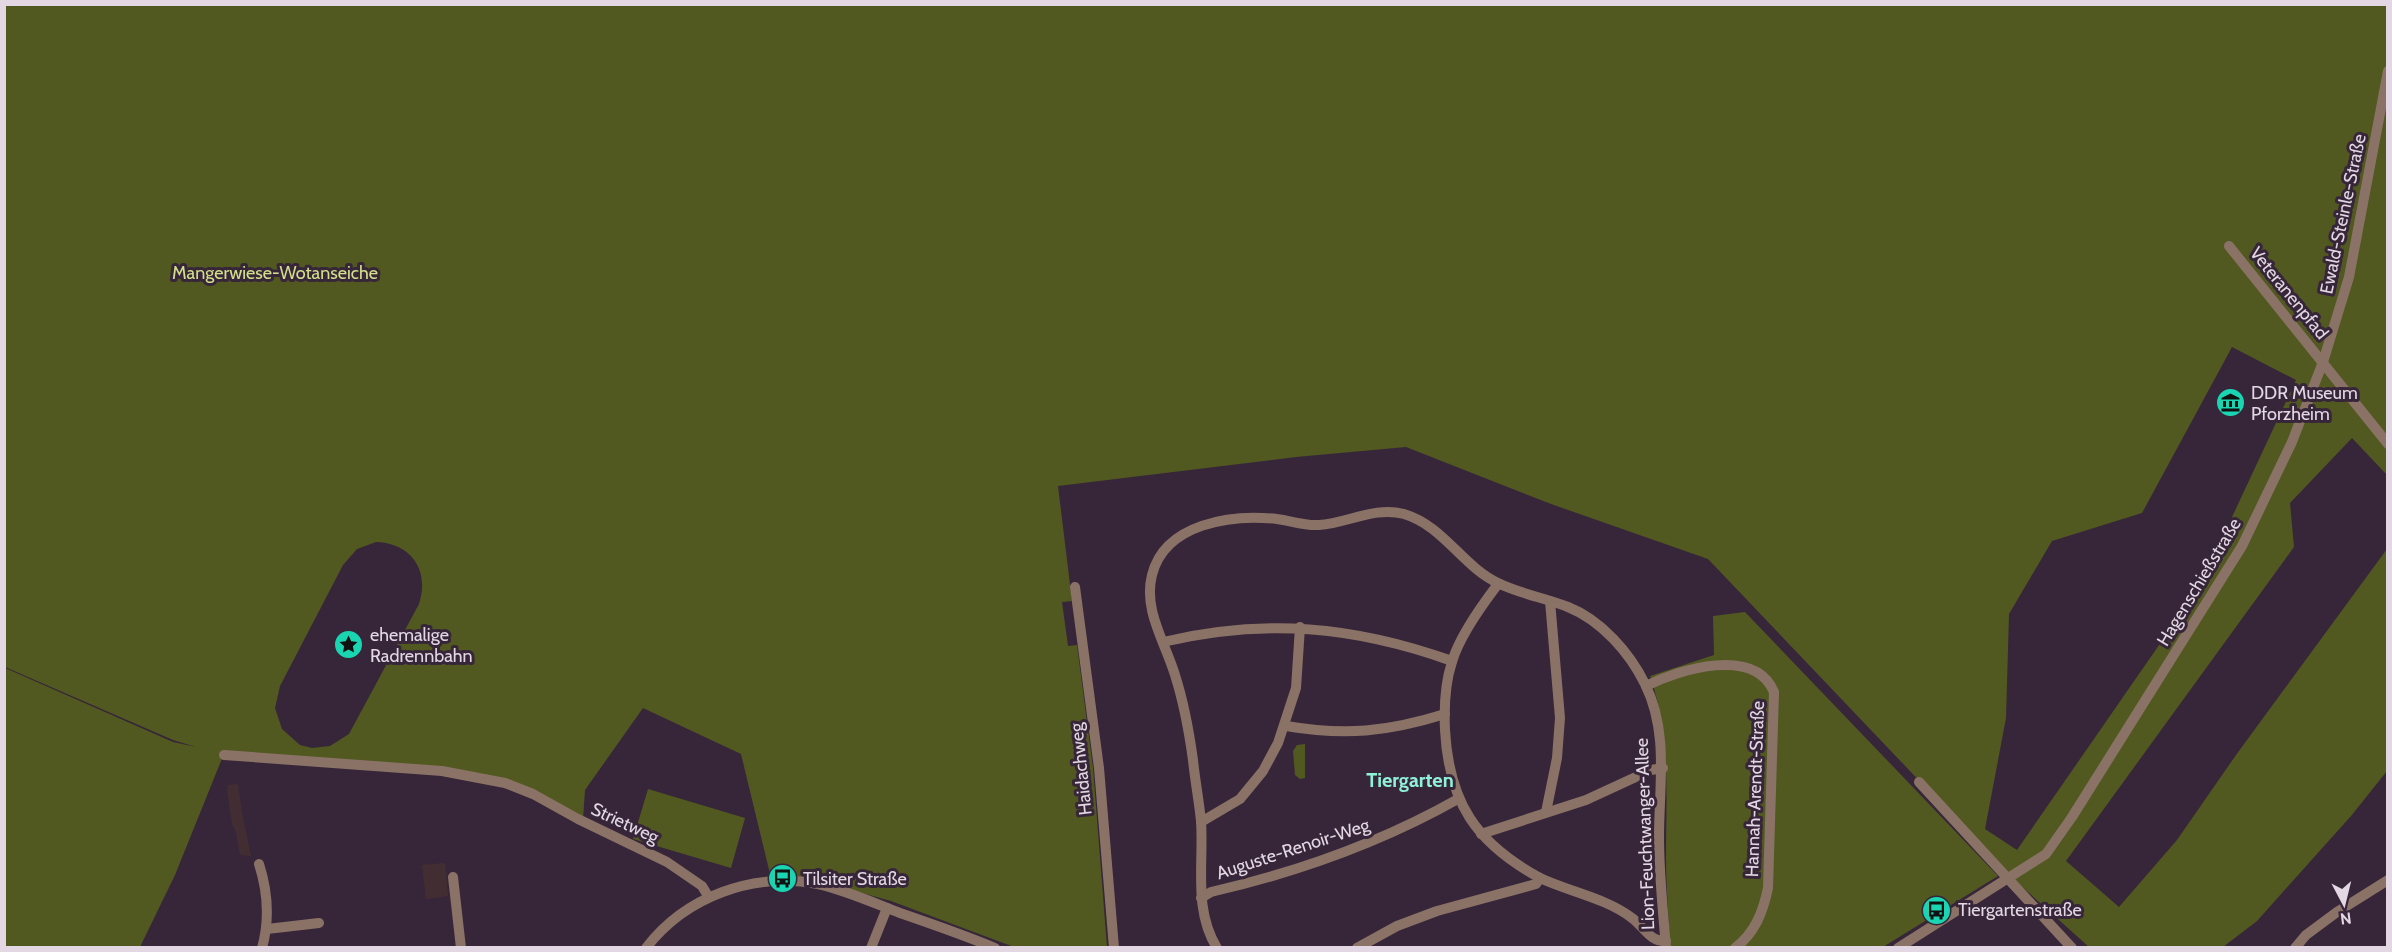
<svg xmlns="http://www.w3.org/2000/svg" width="2392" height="952" font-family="Cabin,sans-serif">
	<rect width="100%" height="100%" fill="#372639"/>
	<!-- industrial -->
	<g fill="#422e32">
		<path d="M238 784 242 813 251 856 240 855 236 832 232 824 227 789 228 785Z"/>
		<path d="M445 863 448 896 426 899 422 865Z"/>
	</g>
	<!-- green -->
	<g fill="#515921" fill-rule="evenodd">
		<path d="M5 5H2387V475L2352 438 2290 503 2294 547 2066 861 2119 907 2177 840 2236 755 2387 549V771L2351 816 2257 921 2223 947H2089L2009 875 1708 559 1551 504 1406 447 1296 457 1058 486 1072 601 1062 602 1068 646 1077 645 1093 768 1107 947H1014L891 901 826 883 771 878 741 754 643 708 585 790 583 819 480 775 223 756 175 875 140 947H5V668L173 742 196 747 173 740 5 667ZM2232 347 2296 380 2211 562 2157 648 2017 850 1985 829 2006 718 2009 614 2052 541 2142 513ZM376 542C411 543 430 570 419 604L349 734 330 746 312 748 300 745 282 729 275 708 280 686 343 565 357 549Z"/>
		<path d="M1745 612 1998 876 1883 947H1670C1669 918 1666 889 1666 859 1666 796 1671 737 1650 676L1714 655 1713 616Z"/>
		<path d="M1305 744V778L1300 779 1295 775 1293 751 1297 745Z"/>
		<path d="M648 789 745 818 731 868 633 839Z"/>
	</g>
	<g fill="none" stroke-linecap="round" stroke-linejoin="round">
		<!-- minor -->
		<g stroke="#8b7266" stroke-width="10">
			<path d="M2229 246 2388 444"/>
			<path d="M1498 584C1482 605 1459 637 1452 662 1445 683 1444 708 1445 730 1449 803 1476 843 1540 878"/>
			<path d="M1075 587 1099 768 1114 948"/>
			<path d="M1163 642C1265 618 1354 626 1452 661"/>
			<path d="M1646 686C1680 669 1755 646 1774 692L1768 888C1763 912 1755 933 1735 948"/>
			<path d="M1286 726C1345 736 1387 732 1445 714"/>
			<path d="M224 755 442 771 505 783 533 794 578 819 667 862 702 886 708 896"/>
			<path d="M1919 782 2072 948"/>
			<path d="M1546 812 1557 758 1560 718 1550 601"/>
			<path d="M1201 822 1240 799 1263 771 1278 743 1296 688 1300 627"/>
			<path d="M1481 834 1586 800 1651 770 1663 768"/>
			<path d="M259 864C268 892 270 919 262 948"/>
			<path d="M453 877 461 948"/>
			<path d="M1201 898 1211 892C1298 872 1380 843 1458 799"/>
			<path d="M267 929 319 923"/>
			<path d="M646 948C686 896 753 872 818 884 845 890 874 903 900 913 932 924 964 935 995 948"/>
			<path d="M871 948 887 908"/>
			<path d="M1217 948C1193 909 1204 864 1201 821 1199 801 1195 780 1193 760 1189 731 1184 703 1175 675 1165 642 1143 610 1152 575 1165 523 1232 514 1277 519 1292 521 1304 526 1319 525 1348 523 1375 506 1404 514 1444 526 1462 566 1498 583 1520 594 1546 598 1568 607 1601 620 1630 653 1645 684 1669 732 1659 786 1659 837 1659 874 1663 911 1666 948"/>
			<path d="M1357 948 1397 926 1437 911 1536 884 1540 878C1570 892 1606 898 1632 918 1644 927 1650 942 1666 941"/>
			<path d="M1898 948 2046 854 2072 817 2242 546 2292 442 2323 362 2349 277 2388 71"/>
			<path d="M2295 948 2306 935 2337 912 2388 880"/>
		</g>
	</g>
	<!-- icons -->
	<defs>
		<symbol id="museum-disc" viewBox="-11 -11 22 22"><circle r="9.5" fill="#19d5b2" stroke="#372639"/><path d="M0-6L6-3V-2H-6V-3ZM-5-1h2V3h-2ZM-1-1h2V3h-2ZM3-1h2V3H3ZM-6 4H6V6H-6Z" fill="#111"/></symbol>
		<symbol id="sight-disc" viewBox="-11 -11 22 22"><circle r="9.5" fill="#19d5b2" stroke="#372639"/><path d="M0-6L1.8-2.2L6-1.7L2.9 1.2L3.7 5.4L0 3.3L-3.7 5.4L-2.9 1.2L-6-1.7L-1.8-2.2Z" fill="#111"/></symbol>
		<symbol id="bus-disc" viewBox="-11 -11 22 22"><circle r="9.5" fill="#19d5b2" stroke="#372639"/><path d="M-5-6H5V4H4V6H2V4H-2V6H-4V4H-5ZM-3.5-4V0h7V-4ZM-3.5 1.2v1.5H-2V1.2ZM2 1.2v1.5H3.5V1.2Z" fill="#111"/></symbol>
	</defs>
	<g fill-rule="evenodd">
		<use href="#museum-disc" x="2214" y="386" width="33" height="33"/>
		<use href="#sight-disc" x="332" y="628" width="33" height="33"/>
		<use href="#bus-disc" x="766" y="862" width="33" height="33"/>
		<use href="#bus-disc" x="1920" y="894" width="33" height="33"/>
	</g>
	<g text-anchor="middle" stroke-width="6" stroke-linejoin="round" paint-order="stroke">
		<!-- street labels -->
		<g font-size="18" fill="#e2d7e3" stroke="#372639">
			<text transform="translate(2343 214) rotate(-78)" y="6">Ewald-Steinle-Straße</text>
			<text transform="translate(2289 293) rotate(51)" y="6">Veteranenpfad</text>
			<text transform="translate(2199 582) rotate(-59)" y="6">Hagenschießstraße</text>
			<text transform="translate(1081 769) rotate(-96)" y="6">Haidachweg</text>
			<text transform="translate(1755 789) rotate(-88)" y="6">Hannah-Arendt-Straße</text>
			<text transform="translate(625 823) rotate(25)" y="6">Strietweg</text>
			<text transform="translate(1645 834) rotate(-92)" y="6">Lion-Feuchtwanger-Allee</text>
			<text transform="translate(1293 849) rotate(-18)" y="6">Auguste-Renoir-Weg</text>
		</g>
		<!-- park labels -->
		<g font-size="18" fill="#d1df88" stroke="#372639">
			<text x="275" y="279">Mangerwiese-Wotanseiche</text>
		</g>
		<!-- poi labels -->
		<g font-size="18" fill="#e2d7e3" stroke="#372639" text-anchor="start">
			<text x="2251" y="399">DDR Museum<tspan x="2251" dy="21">Pforzheim</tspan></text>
			<text x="370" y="641">ehemalige<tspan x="370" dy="21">Radrennbahn</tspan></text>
			<text x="803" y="885">Tilsiter Straße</text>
			<text x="1958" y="916">Tiergartenstraße</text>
		</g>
		<!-- neighbourhood labels -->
		<g font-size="20" font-weight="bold" fill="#8ff1d7" stroke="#372639">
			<text x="1410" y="787">Tiergarten</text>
		</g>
	</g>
	<!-- border -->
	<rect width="2392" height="952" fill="none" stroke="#e2d7e3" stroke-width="12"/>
	<!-- north arrow -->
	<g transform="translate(2344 904) rotate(173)" stroke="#372639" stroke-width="4.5" paint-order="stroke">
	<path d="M0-4.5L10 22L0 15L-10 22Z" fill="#e2d7e3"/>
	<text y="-9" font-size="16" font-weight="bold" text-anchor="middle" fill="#e2d7e3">N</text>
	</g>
</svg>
